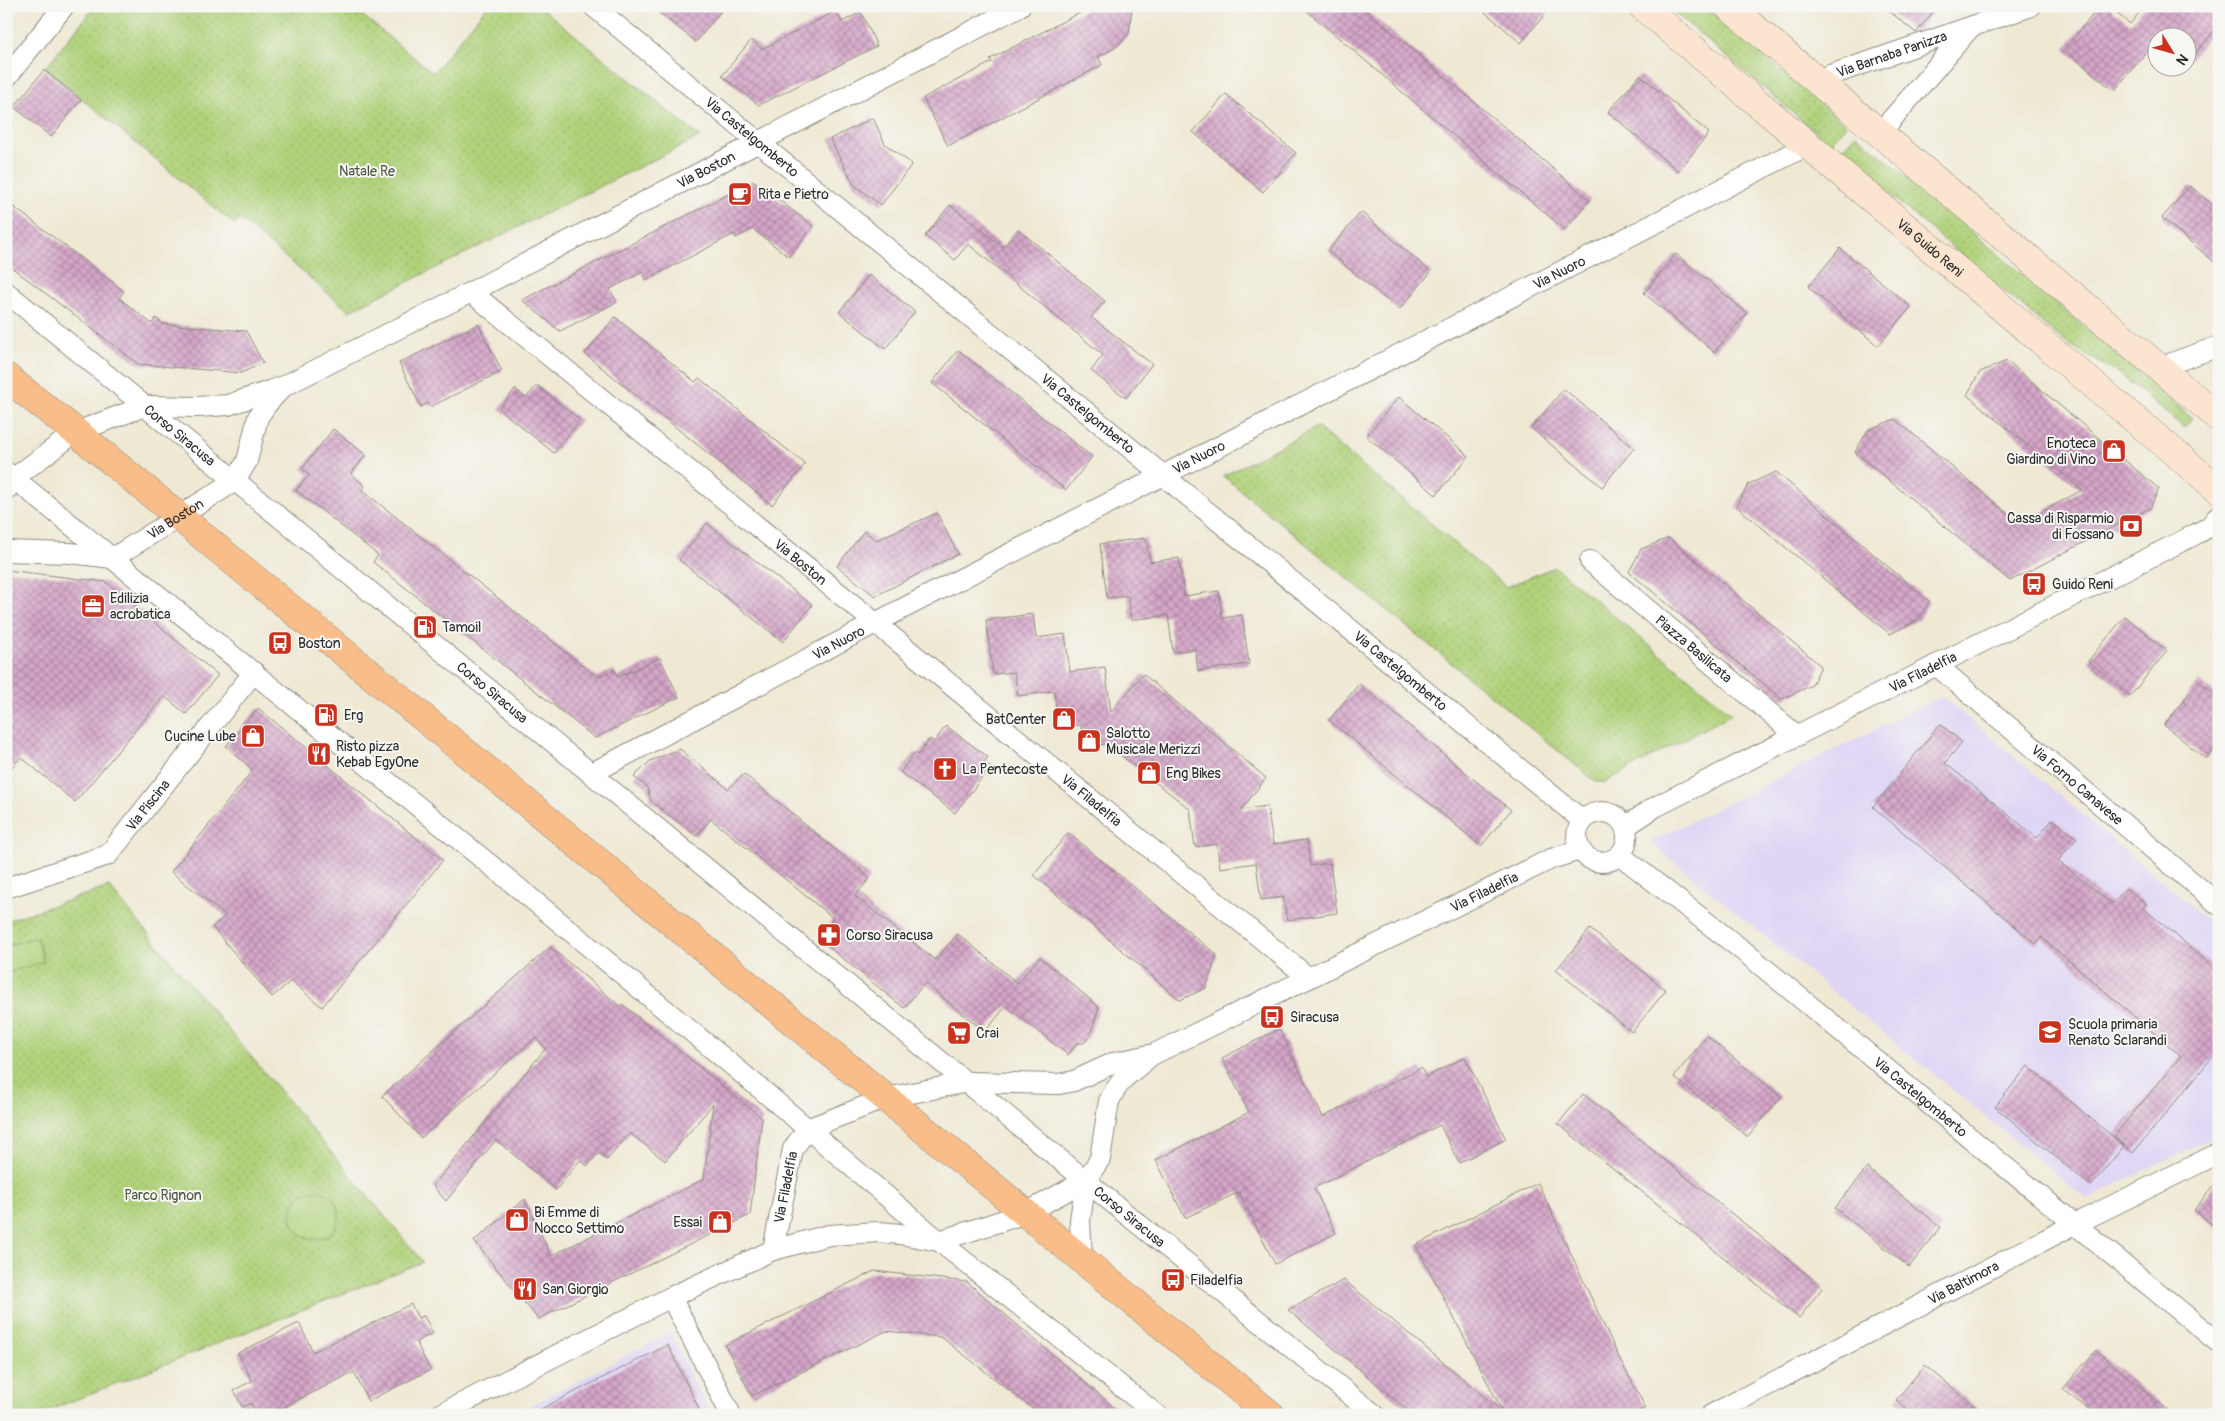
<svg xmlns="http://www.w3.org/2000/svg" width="2225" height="1421" font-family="Pangolin,sans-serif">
	<defs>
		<pattern id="grass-dots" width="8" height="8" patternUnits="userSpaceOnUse" patternTransform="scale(1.25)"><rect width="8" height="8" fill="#b0d27a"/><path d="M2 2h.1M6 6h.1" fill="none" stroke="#98b46a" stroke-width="1.8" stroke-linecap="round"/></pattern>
		<pattern id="building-cross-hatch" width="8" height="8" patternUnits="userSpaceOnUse" patternTransform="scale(1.25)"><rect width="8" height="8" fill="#d5a6c9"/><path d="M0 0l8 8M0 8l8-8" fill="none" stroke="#ad87a3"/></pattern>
	</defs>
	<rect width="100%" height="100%" fill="#f6f6f2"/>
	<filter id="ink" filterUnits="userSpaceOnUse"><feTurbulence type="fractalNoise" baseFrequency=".02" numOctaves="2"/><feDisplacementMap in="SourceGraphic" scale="10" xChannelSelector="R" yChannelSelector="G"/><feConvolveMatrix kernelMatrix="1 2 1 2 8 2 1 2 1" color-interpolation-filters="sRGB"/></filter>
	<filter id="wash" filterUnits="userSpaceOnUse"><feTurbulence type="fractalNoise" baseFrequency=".0096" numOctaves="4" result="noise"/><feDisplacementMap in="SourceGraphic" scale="20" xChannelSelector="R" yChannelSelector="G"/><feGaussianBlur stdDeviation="1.12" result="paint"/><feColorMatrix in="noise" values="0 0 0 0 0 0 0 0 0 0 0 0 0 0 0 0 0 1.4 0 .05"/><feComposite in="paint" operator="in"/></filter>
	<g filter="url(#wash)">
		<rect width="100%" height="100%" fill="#efe9d4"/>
		<!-- built -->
		<g fill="#dfd5f5">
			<path d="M1942 696 2219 930V1134L2086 1199 1650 842Z"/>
			<path d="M670 1333 711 1415H512Z"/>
		</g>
		<!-- grass -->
		<g fill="url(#grass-dots)" stroke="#6e7e52">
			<path d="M95 6H351L433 73 487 6H539L700 137 349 311 240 219 235 225 45 68Z"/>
			<path d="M1667 6H1704L1846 125 1830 144Z"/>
			<path d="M1856 134 2192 418 2184 428 2121 375 2065 342 1840 153Z"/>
			<path d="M1317 427 1506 587 1555 567 1732 714 1605 782H1596L1223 476Z"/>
			<path d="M109 887 423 1262 37 1415H6V921Z"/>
		</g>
		<!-- pitch -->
		<g fill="#b0d27a" stroke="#6e7e52">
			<path d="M37 937 44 962 6 973V946Z"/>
			<circle cx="315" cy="1215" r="24"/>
		</g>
		<g id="blocks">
			<!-- building -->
			<g fill="url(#building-cross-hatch)">
				<path d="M651 6H725L696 42Z"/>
				<path d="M1093 6H1132L1129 34 1115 48 1098 57 1102 65 948 146 923 98 992 62 990 59Z"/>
				<path d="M1301 6H1361L1590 200 1565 230Z"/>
				<path d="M1478 6H1552L1521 43Z"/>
				<path d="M1883 6H1938L1916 33Z"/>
				<path d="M2100 6H2108L2130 24 2145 6H2219V25L2188 62V38H2158L2114 91 2064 49Z"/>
				<path d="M836 11 842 22 861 12 877 46 759 105 722 76 751 40 762 49Z"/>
				<path d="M44 70 81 100 51 137 14 107Z"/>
				<path d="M1640 75 1709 133 1678 171 1608 112Z"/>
				<path d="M1226 94 1296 153 1263 192 1193 132Z"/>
				<path d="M873 118 885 144 912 164 881 205 854 185 830 139Z"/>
				<path d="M754 181 813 226 789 257 753 229 736 238 734 234 646 280 643 272 610 289 617 302 560 331 522 300Z"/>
				<path d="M2190 186 2219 210V266L2162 218Z"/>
				<path d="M6 201 124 291 119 298 152 324 156 318 163 324 246 331 263 363 241 373 138 364 6 263Z"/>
				<path d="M950 205 1003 247 1018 229 1105 301 1091 317 1152 364 1126 398 1091 371 1103 355 968 244 955 260 925 236Z"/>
				<path d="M1361 212 1431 272 1399 310 1328 251Z"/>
				<path d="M1840 248 1911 307 1878 346 1808 287Z"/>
				<path d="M1676 254 1747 313 1714 352 1644 293Z"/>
				<path d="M869 275 915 312 885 349 839 312Z"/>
				<path d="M615 317 695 382 699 378 805 464 772 505 585 354Z"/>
				<path d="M478 324 502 371 430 407 428 403 421 407 399 363Z"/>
				<path d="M958 350 1092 457 1066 490 932 383Z"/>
				<path d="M2007 361 2159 489 2150 508 2010 581 1855 452 1868 430 1895 419 2020 524 2082 490 1967 395 1980 372Z"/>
				<path d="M537 385 580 420 554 453 499 409 515 389 526 398Z"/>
				<path d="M1564 389 1634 448 1602 487 1531 428Z"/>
				<path d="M1399 397 1469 456 1436 495 1366 436Z"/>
				<path d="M333 429 366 455 351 474 365 486 362 490 597 677 614 670 618 677 660 658 679 697 595 738 373 562 378 555 296 490 309 475 302 469Z"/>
				<path d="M1776 472 1929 601 1920 619 1890 634 1736 506 1749 484Z"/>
				<path d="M937 513 958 554 875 596 837 566 864 531 876 540Z"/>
				<path d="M707 523 812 605 783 642 679 560Z"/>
				<path d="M1146 538 1150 562 1179 558 1184 596 1219 591 1222 618 1242 615 1249 664 1198 671 1195 649 1173 652 1168 615 1131 620 1128 596 1107 598 1100 544Z"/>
				<path d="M1669 538 1821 666 1812 685 1782 699 1629 572 1641 549Z"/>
				<path d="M6 570 106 582 218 675 186 714 164 696 75 802 21 757 6 774Z"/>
				<path d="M1033 614 1036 638 1065 634 1070 672 1105 667 1111 712 1143 674 1266 778 1241 810 1267 806 1273 844 1307 840 1310 866 1330 863 1337 913 1287 920 1283 897 1261 900 1256 863 1220 868 1217 844 1195 847 1190 809 1106 744 1084 747 1081 725 1059 728 1054 691 1018 696 1014 672 993 674 986 620Z"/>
				<path d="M2125 616 2167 651 2130 696 2088 661Z"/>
				<path d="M2199 681 2219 697V744L2206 759 2164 725Z"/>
				<path d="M1359 684 1511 810 1481 846 1329 720Z"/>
				<path d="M258 708 443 860 322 1007 291 981 272 997 212 927 226 916 171 872 253 770 226 746Z"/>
				<path d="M1940 724 1962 742 1945 763 2037 838 2053 819 2077 838 2058 861 2112 904 2126 888 2146 904 2143 908 2219 971V1049L2133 1153 2114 1136 2181 1056 2041 937 2036 944 1873 807Z"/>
				<path d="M946 726 988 757 984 762 990 767 955 813 900 772 915 753 918 755 930 739 934 742Z"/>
				<path d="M680 749 728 789 744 774 870 878 855 896 935 960 958 934 1017 983 1040 957 1099 1007 1090 1035 1084 1043H1077L1068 1055 1006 1006 985 1032 925 983 904 1008 819 939 833 918 711 819 696 836 651 801 647 787 634 777 650 761Z"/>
				<path d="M1068 833 1217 955 1206 988 1180 1000 1034 875Z"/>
				<path d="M1590 929 1666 990 1632 1032 1556 970Z"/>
				<path d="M550 947 620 1006 622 1004 762 1118 750 1215 538 1319 474 1241 525 1199 551 1256 704 1179 713 1104 665 1161 630 1133 607 1160 599 1153 587 1166 580 1160 556 1190 496 1140 446 1201 433 1186 546 1048 535 1038 421 1138 382 1096Z"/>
				<path d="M1279 1029 1323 1117 1421 1068 1426 1077 1465 1057 1506 1139 1459 1163 1440 1125 1314 1188 1336 1233 1275 1264 1239 1192 1185 1218 1156 1160 1249 1112 1222 1058Z"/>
				<path d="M1707 1036 1781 1097 1748 1137 1674 1077Z"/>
				<path d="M2028 1066 2124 1146 2091 1186 1995 1107Z"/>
				<path d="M1583 1094 1823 1287 1799 1318 1558 1124Z"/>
				<path d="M1867 1168 1941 1227 1909 1267 1835 1208Z"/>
				<path d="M2219 1179V1230L2194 1210Z"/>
				<path d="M1538 1183 1621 1362 1646 1408 1633 1415H1414L1288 1310 1344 1280 1503 1412 1416 1245Z"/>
				<path d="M874 1271 967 1282 1123 1415H1041L941 1337 886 1331 752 1396 725 1345Z"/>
				<path d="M411 1304 418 1318 424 1316 433 1333 416 1342 430 1370 368 1401 354 1372 268 1415H256L251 1403 242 1407 234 1390 252 1381 238 1353 299 1323 313 1352Z"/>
				<path d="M668 1345 702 1415H529Z"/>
				<path d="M2096 1350 2174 1415H2095L2063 1389Z"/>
				<path d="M1925 1365 1986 1415H1915L1896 1400Z"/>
			</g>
		</g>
	</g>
	<g filter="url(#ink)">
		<use href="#blocks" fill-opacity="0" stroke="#8d8a80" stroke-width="1"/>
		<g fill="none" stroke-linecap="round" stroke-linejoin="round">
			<defs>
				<g id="minor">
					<path id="s1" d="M593 6 1583 821"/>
					<path d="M6 78 64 6"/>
					<path id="s2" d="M1816 80 2031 6"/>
					<path d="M1880 133 1969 29"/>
					<path id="s3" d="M6 292 1131 1218 1375 1415"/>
					<path id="s4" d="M471 292 1309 978"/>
					<path d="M2158 368 2219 346"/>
					<path d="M6 472 510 881 762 1090 939 1241 1157 1415"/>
					<path id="s5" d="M8 488 14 478 76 432 145 406 197 407 228 405 284 386 471 292 1020 6"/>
					<path id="s6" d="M6 551 70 553 113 558 235 481 247 461 258 417 267 404 282 388"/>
					<path id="s7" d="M1590 561 1797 736"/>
					<path id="s8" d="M1936 665 2219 905"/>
					<path id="s9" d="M592 773 898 611 1808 145"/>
					<circle cx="1602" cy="837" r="25"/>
					<path id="s10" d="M1625 827 1655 807 2196 534 2209 527 2219 515"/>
					<path id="s11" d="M1620 855 1746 953 2219 1343"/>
					<path id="s12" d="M6 888 108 855 254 672"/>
					<path id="s13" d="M773 1250 793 1149 807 1129 886 1098 968 1082 1059 1084 1074 1081 1113 1063 1154 1054 1551 859 1580 850"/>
					<path d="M1082 1259 1080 1220 1086 1180"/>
					<path d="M671 1297 731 1415"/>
					<path d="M439 1415 671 1297 773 1250 829 1235 879 1232 900 1234 939 1241 1026 1213 1086 1180 1100 1159 1109 1101 1115 1090 1124 1078 1152 1055"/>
					<path id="s14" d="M1711 1415 2075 1224 2219 1153"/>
				</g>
				<g id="secondary">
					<path id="s15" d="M1642 6 2219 490"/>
					<path d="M1728 6 2219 418"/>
				</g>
				<path id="primary" d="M6 377 76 432 1271 1415"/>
			</defs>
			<!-- minor casing -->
			<use href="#minor" stroke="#8d8a80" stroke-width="22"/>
			<!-- secondary casing -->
			<use href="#secondary" stroke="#8d8a80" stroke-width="29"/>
			<!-- primary casing -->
			<use href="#primary" stroke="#8d8a80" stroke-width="29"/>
			<!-- minor -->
			<use href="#minor" stroke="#fff" stroke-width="20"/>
			<!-- secondary -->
			<use href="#secondary" stroke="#fce5d0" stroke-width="28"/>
			<!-- primary -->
			<use href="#primary" stroke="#f8bd89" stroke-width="28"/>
		</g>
	</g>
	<!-- icons -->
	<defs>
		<symbol id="cafe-square" viewBox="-11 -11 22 22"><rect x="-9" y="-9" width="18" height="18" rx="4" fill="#c8321e" stroke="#f6f6f2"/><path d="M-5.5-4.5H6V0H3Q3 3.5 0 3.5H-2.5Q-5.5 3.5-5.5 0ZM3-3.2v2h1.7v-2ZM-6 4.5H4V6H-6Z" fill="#fff"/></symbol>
		<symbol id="shop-square" viewBox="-11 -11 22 22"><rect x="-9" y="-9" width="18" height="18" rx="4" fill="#c8321e" stroke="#f6f6f2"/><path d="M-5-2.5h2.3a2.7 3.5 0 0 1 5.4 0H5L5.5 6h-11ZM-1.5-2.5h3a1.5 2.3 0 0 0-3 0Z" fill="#fff"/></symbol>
		<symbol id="bank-square" viewBox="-11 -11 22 22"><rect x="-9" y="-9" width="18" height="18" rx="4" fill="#c8321e" stroke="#f6f6f2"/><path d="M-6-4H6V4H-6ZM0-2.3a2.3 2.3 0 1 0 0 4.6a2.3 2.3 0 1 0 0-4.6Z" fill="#fff"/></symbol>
		<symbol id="bus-square" viewBox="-11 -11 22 22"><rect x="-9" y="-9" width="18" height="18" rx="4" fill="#c8321e" stroke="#f6f6f2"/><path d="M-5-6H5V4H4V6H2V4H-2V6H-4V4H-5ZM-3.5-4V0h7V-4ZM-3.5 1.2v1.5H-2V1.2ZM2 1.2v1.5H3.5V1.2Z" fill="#fff"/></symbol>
		<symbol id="office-square" viewBox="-11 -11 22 22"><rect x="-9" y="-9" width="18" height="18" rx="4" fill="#c8321e" stroke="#f6f6f2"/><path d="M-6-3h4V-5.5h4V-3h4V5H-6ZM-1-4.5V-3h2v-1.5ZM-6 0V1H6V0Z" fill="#fff"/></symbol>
		<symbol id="fuel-square" viewBox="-11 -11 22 22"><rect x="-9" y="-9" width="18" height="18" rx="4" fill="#c8321e" stroke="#f6f6f2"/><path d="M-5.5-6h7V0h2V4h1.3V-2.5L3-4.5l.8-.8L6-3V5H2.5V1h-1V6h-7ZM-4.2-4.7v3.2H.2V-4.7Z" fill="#fff"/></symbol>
		<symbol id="restaurant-square" viewBox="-11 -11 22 22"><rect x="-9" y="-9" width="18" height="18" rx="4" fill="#c8321e" stroke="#f6f6f2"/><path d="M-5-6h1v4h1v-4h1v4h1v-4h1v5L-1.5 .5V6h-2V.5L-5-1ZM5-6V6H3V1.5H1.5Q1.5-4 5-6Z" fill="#fff"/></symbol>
		<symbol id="church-square" viewBox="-11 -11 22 22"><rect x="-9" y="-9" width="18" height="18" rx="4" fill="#c8321e" stroke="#f6f6f2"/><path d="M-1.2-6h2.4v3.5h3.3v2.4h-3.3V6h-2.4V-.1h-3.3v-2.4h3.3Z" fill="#fff"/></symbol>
		<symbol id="pharmacy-square" viewBox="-11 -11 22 22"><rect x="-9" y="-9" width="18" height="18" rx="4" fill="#c8321e" stroke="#f6f6f2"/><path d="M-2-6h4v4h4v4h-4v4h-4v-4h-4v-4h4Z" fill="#fff"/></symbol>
		<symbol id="school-square" viewBox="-11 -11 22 22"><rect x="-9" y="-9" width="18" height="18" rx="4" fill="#c8321e" stroke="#f6f6f2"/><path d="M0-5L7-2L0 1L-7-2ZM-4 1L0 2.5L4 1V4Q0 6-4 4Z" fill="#fff"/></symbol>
		<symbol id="supermarket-square" viewBox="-11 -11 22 22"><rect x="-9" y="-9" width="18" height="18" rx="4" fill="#c8321e" stroke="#f6f6f2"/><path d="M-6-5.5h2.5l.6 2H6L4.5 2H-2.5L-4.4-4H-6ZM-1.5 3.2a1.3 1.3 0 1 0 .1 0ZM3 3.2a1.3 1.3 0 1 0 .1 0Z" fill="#fff"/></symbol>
	</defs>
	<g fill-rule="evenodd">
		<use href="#cafe-square" x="726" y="180" width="28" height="28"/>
		<use href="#shop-square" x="2100" y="437" width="28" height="28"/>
		<use href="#bank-square" x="2117" y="512" width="28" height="28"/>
		<use href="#bus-square" x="2020" y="570" width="28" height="28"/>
		<use href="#office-square" x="79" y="592" width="28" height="28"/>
		<use href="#fuel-square" x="411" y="613" width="28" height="28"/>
		<use href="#bus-square" x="266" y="629" width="28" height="28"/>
		<use href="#fuel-square" x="312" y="701" width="28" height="28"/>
		<use href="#shop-square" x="1050" y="705" width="28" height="28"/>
		<use href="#shop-square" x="239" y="722" width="28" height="28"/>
		<use href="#shop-square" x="1075" y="727" width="28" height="28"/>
		<use href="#restaurant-square" x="305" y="740" width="28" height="28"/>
		<use href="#church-square" x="931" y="755" width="28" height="28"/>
		<use href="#shop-square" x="1135" y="759" width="28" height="28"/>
		<use href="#pharmacy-square" x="815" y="921" width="28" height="28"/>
		<use href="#bus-square" x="1258" y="1003" width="28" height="28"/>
		<use href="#school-square" x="2036" y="1018" width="28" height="28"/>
		<use href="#supermarket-square" x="945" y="1019" width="28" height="28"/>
		<use href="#shop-square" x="503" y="1206" width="28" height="28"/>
		<use href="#shop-square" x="706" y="1208" width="28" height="28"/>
		<use href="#bus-square" x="1159" y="1266" width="28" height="28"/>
		<use href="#restaurant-square" x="511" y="1275" width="28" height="28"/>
	</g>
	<g text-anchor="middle" stroke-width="4" stroke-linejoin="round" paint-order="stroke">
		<!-- street labels -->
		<g font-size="14" fill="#2b2b2b" stroke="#f6f6f2">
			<text dy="5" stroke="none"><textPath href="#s2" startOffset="80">Via Barnaba Panizza</textPath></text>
			<text dy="5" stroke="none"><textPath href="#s1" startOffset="206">Via Castelgomberto</textPath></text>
			<text dy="5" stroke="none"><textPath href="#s5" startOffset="779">Via Boston</textPath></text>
			<text dy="5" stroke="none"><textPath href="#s15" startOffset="376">Via Guido Reni</textPath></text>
			<text dy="5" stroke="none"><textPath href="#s9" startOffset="1089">Via Nuoro</textPath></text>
			<text dy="5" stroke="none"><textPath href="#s1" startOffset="641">Via Castelgomberto</textPath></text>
			<text dy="5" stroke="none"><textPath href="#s3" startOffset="225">Corso Siracusa</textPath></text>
			<text dy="5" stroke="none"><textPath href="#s9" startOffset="684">Via Nuoro</textPath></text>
			<text dy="5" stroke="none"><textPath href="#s6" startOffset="181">Via Boston</textPath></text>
			<text dy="5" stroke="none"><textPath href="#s4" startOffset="426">Via Boston</textPath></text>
			<text dy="5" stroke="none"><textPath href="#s9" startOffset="279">Via Nuoro</textPath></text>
			<text dy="5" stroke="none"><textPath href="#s7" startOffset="136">Piazza Basilicata</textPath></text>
			<text dy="5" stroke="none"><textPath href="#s1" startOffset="1046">Via Castelgomberto</textPath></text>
			<text dy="5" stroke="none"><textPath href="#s10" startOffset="336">Via Filadelfia</textPath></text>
			<text dy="5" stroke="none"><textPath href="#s3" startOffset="630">Corso Siracusa</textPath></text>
			<text dy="5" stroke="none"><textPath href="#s8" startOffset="185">Via Forno Canavese</textPath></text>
			<text dy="5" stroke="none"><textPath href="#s4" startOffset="802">Via Filadelfia</textPath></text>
			<text dy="5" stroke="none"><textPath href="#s12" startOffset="171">Via Piscina</textPath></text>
			<text dy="5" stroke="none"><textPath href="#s13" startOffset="855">Via Filadelfia</textPath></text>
			<text dy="5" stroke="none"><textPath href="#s11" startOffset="386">Via Castelgomberto</textPath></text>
			<text dy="5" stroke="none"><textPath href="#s13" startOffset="64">Via Filadelfia</textPath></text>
			<text dy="5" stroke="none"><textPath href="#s3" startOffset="1455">Corso Siracusa</textPath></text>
			<text dy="5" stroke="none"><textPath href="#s14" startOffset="285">Via Baltimora</textPath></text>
		</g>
		<!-- park labels -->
		<g font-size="14" fill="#4c553f" stroke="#f6f6f2">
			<text x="367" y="176">Natale Re</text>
			<text x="163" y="1200">Parco Rignon</text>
		</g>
		<!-- poi labels -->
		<g font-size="14" fill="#2b2b2b" stroke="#f6f6f2" text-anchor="start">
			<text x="758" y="199">Rita e Pietro</text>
			<text x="2096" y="448" text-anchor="end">Enoteca<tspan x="2096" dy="16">Giardino di Vino</tspan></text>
			<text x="2114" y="523" text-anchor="end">Cassa di Risparmio<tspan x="2114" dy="16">di Fossano</tspan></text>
			<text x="2052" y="589">Guido Reni</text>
			<text x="110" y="603">Edilizia<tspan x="110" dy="16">acrobatica</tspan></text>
			<text x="442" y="632">Tamoil</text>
			<text x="298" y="648">Boston</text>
			<text x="344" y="720">Erg</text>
			<text x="1046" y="724" text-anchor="end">BatCenter</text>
			<text x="1106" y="738">Salotto<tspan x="1106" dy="16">Musicale Merizzi</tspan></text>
			<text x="236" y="741" text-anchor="end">Cucine Lube</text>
			<text x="336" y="751">Risto pizza<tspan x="336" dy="16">Kebab EgyOne</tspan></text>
			<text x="962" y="774">La Pentecoste</text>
			<text x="1166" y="778">Eng Bikes</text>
			<text x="846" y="940">Corso Siracusa</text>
			<text x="1290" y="1022">Siracusa</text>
			<text x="2068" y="1029">Scuola primaria<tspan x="2068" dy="16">Renato Sclarandi</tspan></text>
			<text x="976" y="1038">Crai</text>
			<text x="534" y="1217">Bi Emme di<tspan x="534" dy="16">Nocco Settimo</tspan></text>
			<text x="702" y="1227" text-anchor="end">Essai</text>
			<text x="1190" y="1285">Filadelfia</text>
			<text x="542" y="1294">San Giorgio</text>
		</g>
	</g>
	<!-- margin -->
	<rect width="2225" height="1421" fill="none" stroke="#f6f6f2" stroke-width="25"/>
	<!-- north arrow -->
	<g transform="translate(2172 52) rotate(127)"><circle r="24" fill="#f6f6f2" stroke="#a5a5a2"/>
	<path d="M0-4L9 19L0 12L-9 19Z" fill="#c8321e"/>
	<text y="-8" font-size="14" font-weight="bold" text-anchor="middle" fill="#2b2b2b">N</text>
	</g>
</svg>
